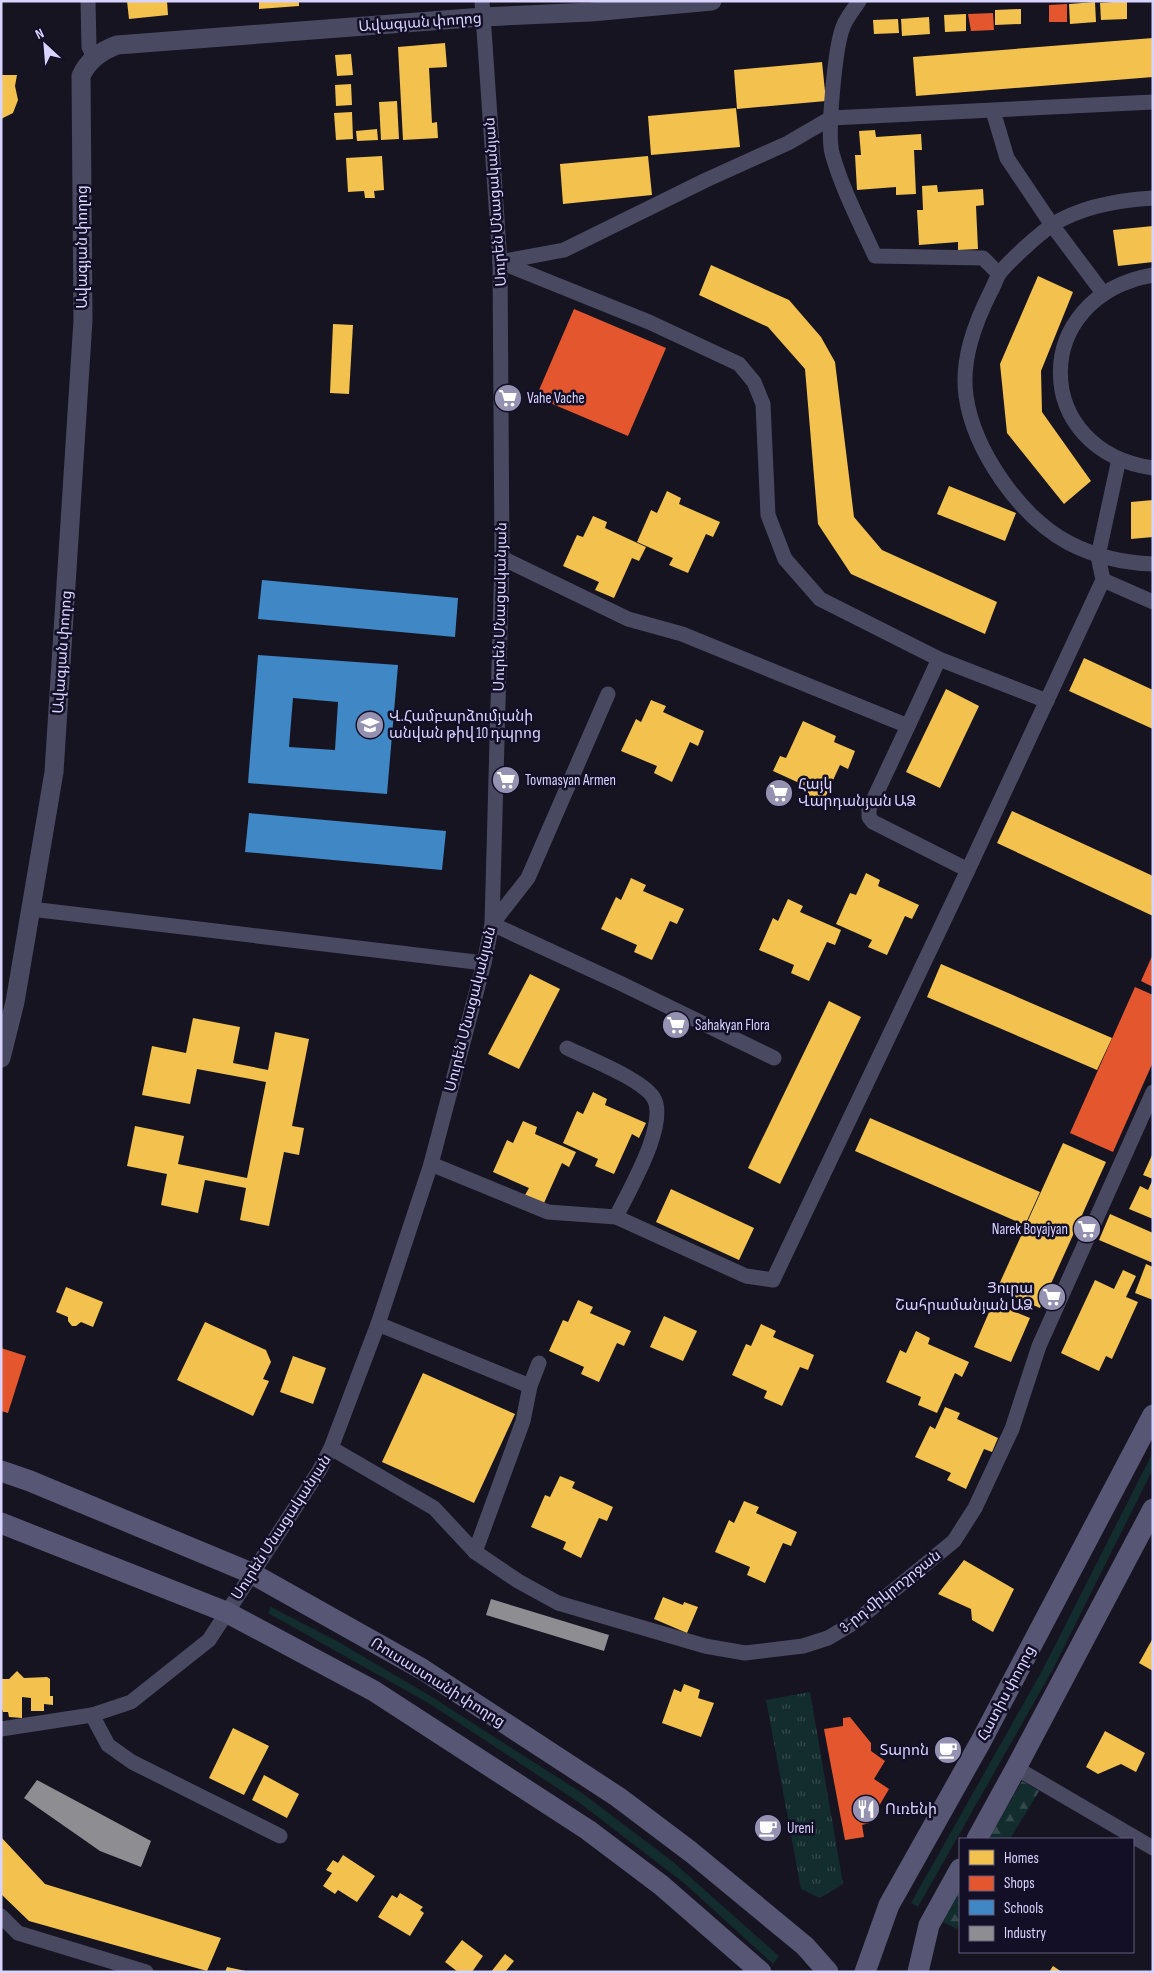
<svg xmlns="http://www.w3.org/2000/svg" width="1154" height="1973" font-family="'Sofia Sans Condensed','Noto Sans Armenian',sans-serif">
	<defs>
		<pattern id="forest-firs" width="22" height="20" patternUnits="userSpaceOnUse" patternTransform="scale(1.25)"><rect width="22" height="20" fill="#132c2d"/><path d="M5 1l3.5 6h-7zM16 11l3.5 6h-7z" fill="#354a4c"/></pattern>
		<pattern id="park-tufts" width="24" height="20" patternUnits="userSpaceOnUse" patternTransform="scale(1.25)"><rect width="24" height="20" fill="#132c2d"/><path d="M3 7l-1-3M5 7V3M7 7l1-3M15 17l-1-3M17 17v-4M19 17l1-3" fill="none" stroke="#354a4c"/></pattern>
	</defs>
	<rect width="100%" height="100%" fill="#161421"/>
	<!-- green -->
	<g fill="#132c2d">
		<path d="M1153 1452V1469L1053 1669 918 1907 911 1903 1043 1669Z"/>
		<path d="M271 1607 337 1641 432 1697 582 1793 672 1861 779 1956 773 1964 684 1883 577 1801 430 1704 268 1613Z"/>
	</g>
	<!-- forest -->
	<g fill="url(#forest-firs)">
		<path d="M1022 1781 1039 1791 1010 1839H988Z"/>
		<path d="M960 1888V1923L957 1929 941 1921Z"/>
	</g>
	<!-- park -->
	<path fill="url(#park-tufts)" d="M810 1692 843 1884 820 1898 801 1889 766 1700Z"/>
	<!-- homes -->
	<g fill="#f2c14e">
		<path d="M127 1H167L168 15 129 19Z"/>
		<path d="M259 1H299V6L259 9Z"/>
		<path d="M1127 1V19L1101 20 1100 3Z"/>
		<path d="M1095 2 1096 22 1070 24 1069 4Z"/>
		<path d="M1021 9V24L995 25V10Z"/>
		<path d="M966 14V31L945 32 944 15Z"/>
		<path d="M929 17 930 34 902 36 901 19Z"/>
		<path d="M898 19 899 33 874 34 873 20Z"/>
		<path d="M1153 38V77L916 96 913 57Z"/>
		<path d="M445 43 447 67 429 68 432 123 437 122 438 138 403 140 398 47Z"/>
		<path d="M351 54 353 75 337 76 335 55Z"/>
		<path d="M822 62 826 101 737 109 734 70Z"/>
		<path d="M1 75H17L15 86 18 100 13 113 1 119Z"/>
		<path d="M351 84 352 105 336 106 335 85Z"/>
		<path d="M397 101 399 139 381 140 379 102Z"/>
		<path d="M736 108 740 147 651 155 648 116Z"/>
		<path d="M352 112 353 139 336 140 334 113Z"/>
		<path d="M377 129 378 140 357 141 356 131Z"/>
		<path d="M875 130 876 137 921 134 922 150H914L916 194 896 195V187L857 190 855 155H861L859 131Z"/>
		<path d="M382 156 384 190 374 191 375 198H365L364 191 348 192 346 158Z"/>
		<path d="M648 156 652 195 563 204 560 164Z"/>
		<path d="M937 185 938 192 983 189 984 205 976 206 978 249 958 250V242L919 245 917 210H923L922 186Z"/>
		<path d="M1153 226V262L1118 266 1113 230Z"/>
		<path d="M711 265 789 300 821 337 835 362 854 517 882 550 997 602 985 634 851 574 818 524 805 369 768 327 699 295Z"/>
		<path d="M1038 276 1073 292 1041 371 1042 412 1091 481 1064 504 1007 433 1000 364Z"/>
		<path d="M333 324 353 325 349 394 330 393Z"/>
		<path d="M949 486 1016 513 1005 541 937 514Z"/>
		<path d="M667 491 681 498 679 504 720 522 713 537 706 534 688 573 669 565 673 558 637 542 651 510 657 513Z"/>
		<path d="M1153 500V537L1131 539V502Z"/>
		<path d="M593 516 607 522 605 528 646 547 639 561 632 558 614 598 595 590 599 582 563 566 577 535 583 537Z"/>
		<path d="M1084 658 1153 690V729L1069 691Z"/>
		<path d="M946 689 979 706 940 788 906 772Z"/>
		<path d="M651 700 666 706 663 712 704 731 698 746 690 742 672 782 654 773 657 766 621 751 636 719 641 722Z"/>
		<path d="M803 721 836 736 834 742 855 751 848 769 840 765 823 802 805 794 808 787 773 771 780 756 786 758Z"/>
		<path d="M1012 811 1153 876V916L997 843Z"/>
		<path d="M866 873 880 880 878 886 919 905 912 919 905 916 887 955 868 947 872 940 836 924 850 893 856 895Z"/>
		<path d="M631 878 646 885 643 891 684 909 677 924 670 921 652 960 634 952 637 945 601 929 616 897 621 900Z"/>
		<path d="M788 899 803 906 800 912 841 930 835 945 827 942 809 981 791 973 794 965 759 950 773 918 778 921Z"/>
		<path d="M941 964 1112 1038 1097 1070 927 997Z"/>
		<path d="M530 974 560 989 519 1069 488 1054Z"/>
		<path d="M829 1001 861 1017 780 1184 748 1168Z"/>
		<path d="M193 1018 240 1027 233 1063 268 1070 275 1032 309 1039 292 1126 304 1128 299 1155 284 1152 269 1226 240 1220 246 1188 205 1180 198 1213 161 1205 167 1174 127 1166 135 1126 184 1136 178 1164 247 1178 266 1082 197 1069 190 1104 142 1095 152 1046 186 1053Z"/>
		<path d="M593 1092 607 1099 605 1105 646 1123 639 1138 632 1134 614 1174 595 1166 598 1159 563 1143 577 1111 583 1114Z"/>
		<path d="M870 1118 1040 1192 1025 1225 855 1151Z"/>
		<path d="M523 1121 537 1127 535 1134 576 1152 569 1167 562 1163 544 1203 525 1195 529 1188 493 1172 507 1140 513 1143Z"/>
		<path d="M1063 1143 1106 1162 1040 1308 997 1289Z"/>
		<path d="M1153 1153V1219L1129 1209 1140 1186 1148 1190 1153 1179 1143 1175Z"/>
		<path d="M671 1189 754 1228 739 1260 656 1222Z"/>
		<path d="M1110 1214 1153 1233V1263L1099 1240Z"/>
		<path d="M1146 1264 1153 1267V1300L1135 1293Z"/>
		<path d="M1123 1270 1136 1276 1126 1297 1138 1302 1112 1359 1106 1356 1099 1371 1061 1353 1095 1280 1114 1289Z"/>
		<path d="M66 1287 103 1302 93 1327 81 1322 76 1326H72L68 1321V1317L56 1312Z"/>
		<path d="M578 1300 593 1307 590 1313 631 1331 624 1346 617 1343 599 1382 581 1374 584 1367 549 1351 563 1320 568 1322Z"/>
		<path d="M993 1303 1030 1318 1011 1362 974 1347Z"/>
		<path d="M664 1316 697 1331 683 1361 650 1347Z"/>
		<path d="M205 1322 266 1350 271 1362 263 1379 269 1381 253 1416 177 1380Z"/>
		<path d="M761 1324 776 1331 773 1337 814 1355 808 1370 800 1367 782 1406 764 1398 767 1391 732 1375 746 1344 751 1346Z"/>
		<path d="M916 1331 930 1338 928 1344 969 1362 962 1377 955 1373 937 1413 918 1405 921 1397 886 1382 900 1350 906 1353Z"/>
		<path d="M293 1356 326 1368 313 1404 280 1392Z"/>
		<path d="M423 1373 515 1414 474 1503 382 1462Z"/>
		<path d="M945 1407 960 1413 957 1419 998 1438 992 1452 984 1449 966 1489 947 1480 951 1473 915 1457 930 1426 935 1429Z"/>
		<path d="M560 1476 575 1482 572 1488 613 1507 607 1521 599 1518 581 1558 563 1549 566 1542 531 1527 545 1495 550 1497Z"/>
		<path d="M744 1501 759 1507 756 1513 797 1532 791 1546 783 1543 765 1583 747 1575 750 1567 715 1552 729 1520 734 1523Z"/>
		<path d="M964 1560 1014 1589 993 1632 972 1620 971 1609 938 1594Z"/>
		<path d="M663 1597 683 1605 684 1602 698 1607 687 1633 654 1619Z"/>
		<path d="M1153 1638V1671L1139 1663Z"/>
		<path d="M17 1671 24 1678 47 1677 50 1679V1696H53V1705L44 1704V1711H31V1698L22 1697V1718L9 1717 8 1712H3L2 1709 1 1679H9Z"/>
		<path d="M684 1684 700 1690 698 1698 714 1703 701 1737 662 1723 674 1689 681 1692Z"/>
		<path d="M233 1728 269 1746 244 1795 209 1778Z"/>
		<path d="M1105 1731 1145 1753 1136 1772 1121 1764 1098 1774 1086 1767Z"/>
		<path d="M264 1775 299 1794 287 1818 252 1800Z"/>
		<path d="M1 1837 45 1884 221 1938 207 1971 29 1921 1 1894Z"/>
		<path d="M343 1855 375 1876 357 1902 338 1890 335 1894 323 1886 332 1873 326 1870 333 1860 338 1863Z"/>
		<path d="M400 1893 423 1907 420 1910 424 1913 410 1936 378 1917 392 1895 397 1898Z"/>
		<path d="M462 1940 483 1956 472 1972H458L445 1962Z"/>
		<path d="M505 1954 514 1961 505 1972H491Z"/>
		<path d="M1053 1966 1062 1972H1049Z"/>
		<path d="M227 1967 246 1971V1972H225Z"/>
	</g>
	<!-- shops -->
	<g fill="#e4572e">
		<path d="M1067 4V22H1049V5Z"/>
		<path d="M993 13 994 30 971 31 968 14Z"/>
		<path d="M574 309 666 348 628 436 536 397Z"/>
		<path d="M1153 954V987L1141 981Z"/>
		<path d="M1135 987 1153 995V1062L1113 1152 1070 1133Z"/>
		<path d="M1 1348 26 1356 8 1413 1 1411Z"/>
		<path d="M850 1717 871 1743V1751L885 1761 874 1779 889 1789 869 1823 862 1825 864 1837 845 1840 824 1729 843 1726V1718Z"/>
	</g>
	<!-- schools -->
	<g fill="#3f88c5" fill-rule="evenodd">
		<path d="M262 580 458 598 455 637 258 619Z"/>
		<path d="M258 655 398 665 387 794 248 783ZM293 698 338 702 335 750 289 747Z"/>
		<path d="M249 813 446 831 442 870 245 852Z"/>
	</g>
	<!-- industry -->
	<g fill="#8d8d92">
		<path d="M491 1599 609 1635 604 1651 486 1615Z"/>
		<path d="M37 1780 151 1841 141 1867 100 1851 24 1798Z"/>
	</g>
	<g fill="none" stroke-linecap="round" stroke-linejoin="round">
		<!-- minor -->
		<g stroke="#4a4962" stroke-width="15">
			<path d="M88 1 89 47 94 58"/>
			<path d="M859 1C854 9 846 18 843 27 835 47 827 134 832 153 842 189 860 223 875 256L983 258 999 274"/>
			<path d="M993 111 1007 158 1052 225 1103 293"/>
			<path d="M1153 198C1120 200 1080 207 1052 225 1038 235 1009 261 999 274 996 279 994 286 991 291 975 323 961 359 966 396 974 451 1020 517 1069 543 1094 556 1125 563 1153 564"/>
			<path d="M500 262 649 322 739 364 754 382 763 404 768 515 785 559 820 599 939 659 1047 701"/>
			<path d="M500 262 564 250 706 180 788 143 831 118 1153 102"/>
			<path d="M1153 275C1028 297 1031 451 1153 468"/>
			<path d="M502 558 628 619 682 634 908 726 939 659"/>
			<path d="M1103 580 1153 602"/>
			<path d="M608 694 528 878 492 924 622 984 774 1058"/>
			<path d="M908 726 869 809V817L873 822 968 870"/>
			<path d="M31 909 484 963"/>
			<path d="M431 1164 548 1212 616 1217C628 1192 670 1122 653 1097 641 1079 588 1058 567 1048"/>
			<path d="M616 1217 746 1276 773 1280 968 870 1103 580 1098 556 1119 459"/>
			<path d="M378 1324 530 1386"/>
			<path d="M331 1448 434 1508 475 1552 518 1581 558 1603 705 1646 745 1653 803 1646 828 1638 855 1622 954 1541 975 1508 1012 1429 1039 1346 1153 1092"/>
			<path d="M475 1552 523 1421 530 1386 539 1363"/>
			<path d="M92 1715 108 1745 132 1762 280 1836"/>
			<path d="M1 1729 92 1715 131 1702 209 1640 319 1471 331 1448 378 1324 431 1164 484 963 492 924 502 558 500 262 482 1"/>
			<path d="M1016 1768 1153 1848"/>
			<path d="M1 1916 18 1933 146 1972"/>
		</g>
		<!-- tertiary -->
		<path stroke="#4a4962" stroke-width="19" d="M1 1058 15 1002 54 772 83 320 81 76C88 60 101 51 117 45L483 17 591 12 712 1"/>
		<!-- secondary -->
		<g stroke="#575674" stroke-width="21">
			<path d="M1 1471 30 1481 251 1573 422 1669 618 1797 691 1852 805 1946 828 1972"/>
			<path d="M1 1523 226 1612 374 1691 588 1830 661 1885 761 1972"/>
			<path d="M977 1839 1016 1768 1153 1509"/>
			<path d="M865 1972 889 1905 980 1743 1153 1415"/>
			<path d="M918 1972 929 1925 960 1869"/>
		</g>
	</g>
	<!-- icons -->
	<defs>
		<symbol id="supermarket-disc" viewBox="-11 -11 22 22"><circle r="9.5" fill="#9591b1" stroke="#130f26"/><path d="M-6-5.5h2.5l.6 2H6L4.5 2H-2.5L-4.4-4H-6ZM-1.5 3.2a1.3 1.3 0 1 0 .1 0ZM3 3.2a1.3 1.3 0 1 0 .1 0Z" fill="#fff"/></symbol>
		<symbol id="school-disc" viewBox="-11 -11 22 22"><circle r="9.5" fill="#9591b1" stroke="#130f26"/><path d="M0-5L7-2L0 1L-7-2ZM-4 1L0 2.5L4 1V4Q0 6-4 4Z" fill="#fff"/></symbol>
		<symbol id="cafe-disc" viewBox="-11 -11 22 22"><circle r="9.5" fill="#9591b1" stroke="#130f26"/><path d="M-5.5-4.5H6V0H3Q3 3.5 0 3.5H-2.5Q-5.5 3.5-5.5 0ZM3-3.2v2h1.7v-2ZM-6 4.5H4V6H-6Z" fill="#fff"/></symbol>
		<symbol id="restaurant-disc" viewBox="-11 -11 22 22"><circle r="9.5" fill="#9591b1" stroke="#130f26"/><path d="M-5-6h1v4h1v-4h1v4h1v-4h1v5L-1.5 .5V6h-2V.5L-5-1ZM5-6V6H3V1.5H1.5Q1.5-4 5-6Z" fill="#fff"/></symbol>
	</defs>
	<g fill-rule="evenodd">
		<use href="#supermarket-disc" x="492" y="382" width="32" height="32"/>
		<use href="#school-disc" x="354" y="709" width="32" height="32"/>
		<use href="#supermarket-disc" x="490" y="764" width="32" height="32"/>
		<use href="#supermarket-disc" x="763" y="777" width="32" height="32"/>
		<use href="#supermarket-disc" x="660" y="1009" width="32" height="32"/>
		<use href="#supermarket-disc" x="1071" y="1213" width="32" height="32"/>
		<use href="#supermarket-disc" x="1036" y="1281" width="32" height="32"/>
		<use href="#cafe-disc" x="932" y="1734" width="32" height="32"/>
		<use href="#restaurant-disc" x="850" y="1793" width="32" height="32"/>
		<use href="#cafe-disc" x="752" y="1812" width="32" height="32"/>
	</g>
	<g text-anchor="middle" stroke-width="5" stroke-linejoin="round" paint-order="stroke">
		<!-- street labels -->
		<g font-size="15" fill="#d9d4ff" stroke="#130f26">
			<text transform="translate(420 22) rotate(-4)" y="5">Ավագյան փողոց</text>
			<text transform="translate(495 202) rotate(-94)" y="5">Սուրեն Մնացականյան</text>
			<text transform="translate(82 247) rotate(-90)" y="5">Ավագյան փողոց</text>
			<text transform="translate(500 607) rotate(-89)" y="5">Սուրեն Մնացականյան</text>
			<text transform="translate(62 652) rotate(-86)" y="5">Ավագյան փողոց</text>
			<text transform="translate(470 1009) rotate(-76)" y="5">Սուրեն Մնացականյան</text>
			<text transform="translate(281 1527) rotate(-57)" y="5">Սուրեն Մնացականյան</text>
			<text transform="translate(890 1591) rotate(-38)" y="5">3-րդ միկրոշրջան</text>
			<text transform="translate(438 1682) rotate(32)" y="5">Ռուսաստանի փողոց</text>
			<text transform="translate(1006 1693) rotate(-62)" y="5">Հատիս փողոց</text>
		</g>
		<!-- poi labels -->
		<g font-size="15" fill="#d9d4ff" stroke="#130f26" text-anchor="start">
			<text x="527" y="403">Vahe Vache</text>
			<text x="389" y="721">Վ.Համբարձումյանի<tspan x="389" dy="17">անվան թիվ 10 դպրոց</tspan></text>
			<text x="525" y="785">Tovmasyan Armen</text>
			<text x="798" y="789">Հայկ<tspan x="798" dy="17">Վարդանյան ԱՁ</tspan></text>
			<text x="695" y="1030">Sahakyan Flora</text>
			<text x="1068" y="1234" text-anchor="end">Narek Boyajyan</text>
			<text x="1033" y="1293" text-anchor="end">Յուրա<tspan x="1033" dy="17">Շահրամանյան ԱՁ</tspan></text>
			<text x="929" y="1755" text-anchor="end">Տարոն</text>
			<text x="885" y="1814">Ուռենի</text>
			<text x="787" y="1833">Ureni</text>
		</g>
	</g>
	<!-- border -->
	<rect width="1154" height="1973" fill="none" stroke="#d9d4ff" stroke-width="5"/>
	<!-- legend -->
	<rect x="959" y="1838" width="175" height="115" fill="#130f26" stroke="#625e7d"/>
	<rect x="969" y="1850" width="25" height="15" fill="#f2c14e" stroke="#625e7d"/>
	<text x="1004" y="1863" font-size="15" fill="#d9d4ff">Homes</text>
	<rect x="969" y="1876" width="25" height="15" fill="#e4572e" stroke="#625e7d"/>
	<text x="1004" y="1888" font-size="15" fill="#d9d4ff">Shops</text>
	<rect x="969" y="1900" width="25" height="15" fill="#3f88c5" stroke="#625e7d"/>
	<text x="1004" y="1913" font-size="15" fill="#d9d4ff">Schools</text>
	<rect x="969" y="1926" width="25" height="15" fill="#8d8d92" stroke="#625e7d"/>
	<text x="1004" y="1938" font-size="15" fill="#d9d4ff">Industry</text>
	<!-- north arrow -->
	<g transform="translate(45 45) rotate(334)" stroke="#130f26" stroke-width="4" paint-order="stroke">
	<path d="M0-4L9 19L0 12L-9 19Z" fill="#d9d4ff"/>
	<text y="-8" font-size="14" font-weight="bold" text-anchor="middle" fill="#d9d4ff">N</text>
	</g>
</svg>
